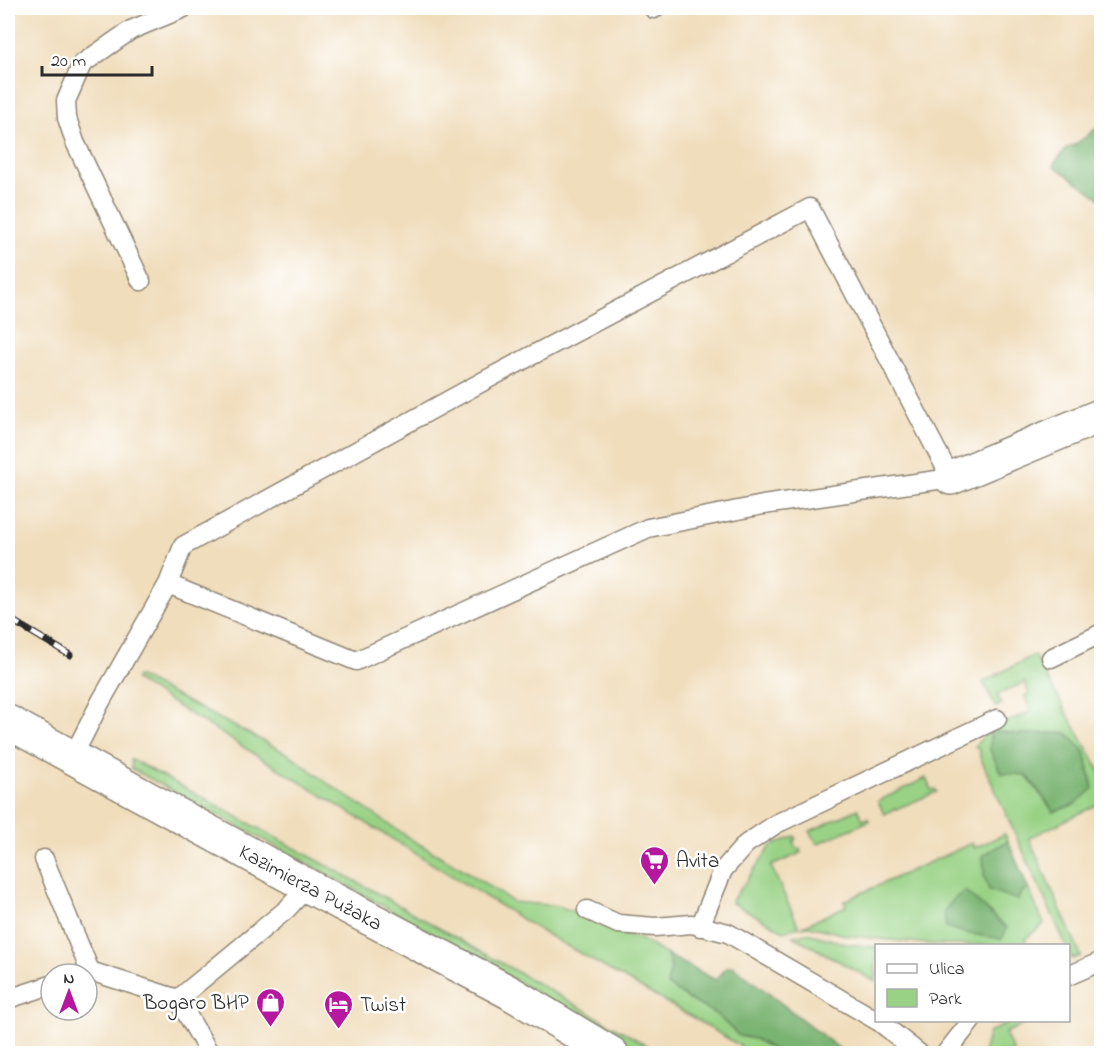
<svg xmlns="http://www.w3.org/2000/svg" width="1109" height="1061" font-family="'Indie Flower',sans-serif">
	<rect width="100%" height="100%" fill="#fff"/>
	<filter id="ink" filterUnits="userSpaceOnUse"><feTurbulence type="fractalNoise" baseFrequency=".0167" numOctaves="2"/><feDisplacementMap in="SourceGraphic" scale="12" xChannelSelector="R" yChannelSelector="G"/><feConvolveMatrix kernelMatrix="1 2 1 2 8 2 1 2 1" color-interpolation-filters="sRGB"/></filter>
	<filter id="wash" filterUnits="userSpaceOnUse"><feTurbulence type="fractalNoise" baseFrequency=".008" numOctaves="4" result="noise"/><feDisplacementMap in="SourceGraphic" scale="24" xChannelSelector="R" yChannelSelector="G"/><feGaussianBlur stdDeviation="1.35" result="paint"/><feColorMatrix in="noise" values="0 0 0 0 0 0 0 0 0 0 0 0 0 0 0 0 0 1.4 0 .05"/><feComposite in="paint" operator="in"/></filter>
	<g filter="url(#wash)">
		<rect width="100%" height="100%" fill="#f0ddbc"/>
		<!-- green -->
		<g fill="#99d285" stroke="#627e58" stroke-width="1.5" fill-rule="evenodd">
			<path d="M1034 655 1101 773V803L1029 838 1081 956 1072 959 1069 951 1068 946 1066 945 980 757V750L975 747C987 727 1010 721 1030 712L1025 696 1029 694 1025 682 997 695 1001 704 996 707 983 682ZM991 731 1017 734 1067 733 1085 752 1093 789 1054 812Z"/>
			<path d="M137 676 292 756 326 782 414 841 466 871 513 902 558 906 578 913 601 924 642 940 667 955 671 968 693 1002 716 1014 739 1036 755 1039 779 1053H752L697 1020 541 931 135 680Z"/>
			<path d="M131 759 361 884 661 1053H643L325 873 132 769Z"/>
			<path d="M926 778 931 790 935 789 937 792 884 814 878 801Z"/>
			<path d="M858 809 863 820 868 818 869 821 817 844 810 831Z"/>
			<path d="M1005 834 1008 841 983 855 1019 894 1028 888 1044 924 1025 939 1028 946 939 945 850 936 809 926 801 927 846 906 844 901 972 843 974 848Z"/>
			<path d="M795 836 796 839 793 842 797 849 800 848 801 853 771 866 799 927 784 931 731 902 771 846Z"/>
			<path d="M807 933 847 944 876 947V982L793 936Z"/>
			<path d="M1013 1021H1031L1005 1033 1014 1053H983L989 1032Z"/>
		</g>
		<!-- forest -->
		<g fill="#7ab472" stroke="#52704e" stroke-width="1.5">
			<path d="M1101 125V199L1053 165 1066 149 1076 144Z"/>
			<path d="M990 730 1017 734 1067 733 1085 752 1093 789 1075 804 1054 812 1027 775 1001 773 990 750Z"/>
			<path d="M1008 841 1028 888 1020 894 1018 900 989 890 984 875 983 855Z"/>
			<path d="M965 891 1007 928 1002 939 965 933 946 927 944 911 955 898Z"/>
			<path d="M667 955 716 980 727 967 733 966 845 1053H779L755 1039 739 1036 716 1014 693 1002 667 985 671 968Z"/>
		</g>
	</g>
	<g filter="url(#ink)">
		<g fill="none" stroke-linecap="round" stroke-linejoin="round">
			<defs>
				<g id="lane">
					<path d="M653 8 654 9"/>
					<path d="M141 281 75 142 67 118 66 101 82 64 131 30 184 8"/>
					<path d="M1051 658 1102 633"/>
					<path d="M72 758 101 701 168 584 183 546 482 382 810 208 951 478 763 505 648 528 356 661 168 584"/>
					<path d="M44 859 90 971"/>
					<path d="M587 910 618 924 655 927 692 924 728 933 876 1020"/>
					<path d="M700 927 723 870 746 844 776 824 997 719"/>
					<path d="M83 974 90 971 178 999 210 1054"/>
					<path d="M1068 976 1102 961"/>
					<path d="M8 999 51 985"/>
					<path d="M178 999 287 909 308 886"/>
					<path d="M877 1020 920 1054"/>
					<path d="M945 1054 972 1020"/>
				</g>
				<path id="street" d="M951 478 1102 415"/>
				<g id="secondary">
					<path id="s1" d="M8 722 308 886 509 992 612 1054"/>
				</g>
			</defs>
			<!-- lane casing -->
			<use href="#lane" stroke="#8e8474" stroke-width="21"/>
			<!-- street casing -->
			<use href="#street" stroke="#8e8474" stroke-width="36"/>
			<!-- secondary casing -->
			<use href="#secondary" stroke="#8e8474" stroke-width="36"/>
			<!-- lane -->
			<use href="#lane" stroke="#fff" stroke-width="18"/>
			<!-- street -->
			<use href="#street" stroke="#fff" stroke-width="33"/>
			<!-- secondary -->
			<use href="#secondary" stroke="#fff" stroke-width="33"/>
			<defs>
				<path id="rail" d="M8 618 70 655"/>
			</defs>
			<!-- rail casing -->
			<use href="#rail" stroke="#2b2b2b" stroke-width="7"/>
			<!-- rail -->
			<use href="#rail" stroke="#fff" stroke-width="4.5" stroke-dasharray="14" stroke-linecap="butt"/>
		</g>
	</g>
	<!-- icons -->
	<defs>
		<symbol id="supermarket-pin" viewBox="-11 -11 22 30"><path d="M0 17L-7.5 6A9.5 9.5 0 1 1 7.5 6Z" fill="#b5179e" stroke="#fff"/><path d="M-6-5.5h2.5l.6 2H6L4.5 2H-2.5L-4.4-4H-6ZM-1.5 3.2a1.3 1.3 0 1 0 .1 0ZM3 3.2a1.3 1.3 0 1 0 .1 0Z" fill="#fff"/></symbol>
		<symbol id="shop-pin" viewBox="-11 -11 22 30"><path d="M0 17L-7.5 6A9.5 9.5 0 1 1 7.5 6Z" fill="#b5179e" stroke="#fff"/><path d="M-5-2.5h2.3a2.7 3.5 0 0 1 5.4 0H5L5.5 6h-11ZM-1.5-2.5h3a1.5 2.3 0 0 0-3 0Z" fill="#fff"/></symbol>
		<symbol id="hotel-pin" viewBox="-11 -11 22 30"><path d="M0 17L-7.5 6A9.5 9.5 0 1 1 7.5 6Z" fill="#b5179e" stroke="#fff"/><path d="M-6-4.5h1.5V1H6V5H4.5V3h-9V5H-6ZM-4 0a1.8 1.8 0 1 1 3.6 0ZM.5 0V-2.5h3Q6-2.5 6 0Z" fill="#fff"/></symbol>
	</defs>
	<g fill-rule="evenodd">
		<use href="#supermarket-pin" x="638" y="844" width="33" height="45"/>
		<use href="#shop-pin" x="254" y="986" width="33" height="45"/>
		<use href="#hotel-pin" x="322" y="988" width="33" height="45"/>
	</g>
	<g text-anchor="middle" stroke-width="5" stroke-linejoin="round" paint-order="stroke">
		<!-- poi labels -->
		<g font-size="21" fill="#2b2b2b" stroke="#fff" text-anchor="start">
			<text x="676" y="867">Avita</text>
			<text x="249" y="1009" text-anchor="end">Bogaro BHP</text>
			<text x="360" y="1011">Twist</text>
		</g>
		<!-- street labels -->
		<g font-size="21" fill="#2b2b2b" stroke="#fff">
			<text dy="7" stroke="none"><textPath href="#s1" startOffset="345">Kazimierza Pużaka</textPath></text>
		</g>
	</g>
	<!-- margin -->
	<rect width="1109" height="1061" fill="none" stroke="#fff" stroke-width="30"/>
	<!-- legend -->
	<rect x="875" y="944" width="195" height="78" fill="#ffffff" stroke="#aaaaaa" stroke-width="1.5"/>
	<rect x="887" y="964" width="30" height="9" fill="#ffffff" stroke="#aaaaaa" stroke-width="1.5"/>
	<text x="929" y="974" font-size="18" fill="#2b2b2b">Ulica</text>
	<rect x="887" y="989" width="30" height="18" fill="#99d285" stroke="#aaaaaa" stroke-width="1.5"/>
	<text x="929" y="1004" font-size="18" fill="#2b2b2b">Park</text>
	<!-- north arrow -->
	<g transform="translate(69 992)"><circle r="28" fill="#ffffff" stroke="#aaaaaa" stroke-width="1.5"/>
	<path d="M0-4.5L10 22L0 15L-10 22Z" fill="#b5179e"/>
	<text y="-9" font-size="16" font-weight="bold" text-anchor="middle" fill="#2b2b2b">N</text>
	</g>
	<!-- scale -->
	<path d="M42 66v9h110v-9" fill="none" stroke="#2b2b2b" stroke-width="3"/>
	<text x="51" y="66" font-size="18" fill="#2b2b2b" stroke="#ffffff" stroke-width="4.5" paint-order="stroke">20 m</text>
</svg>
